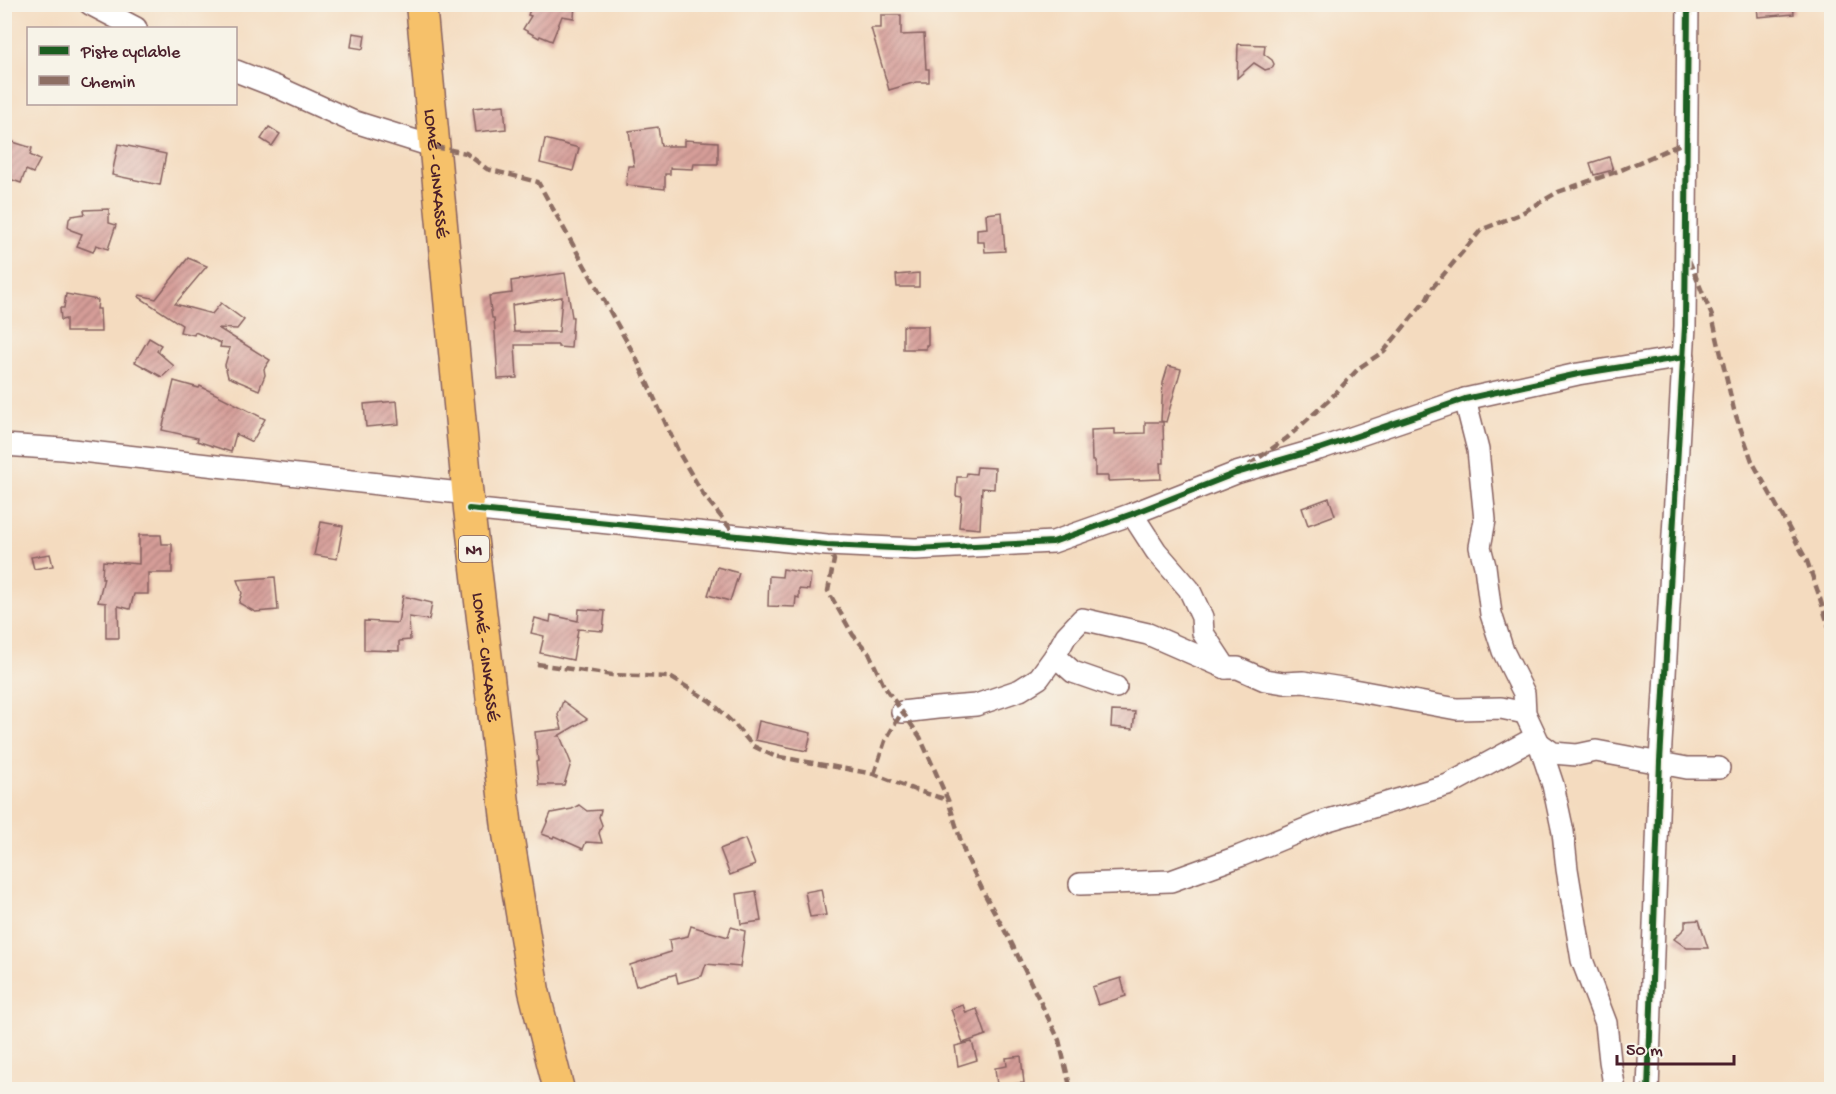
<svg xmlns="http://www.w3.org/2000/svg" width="1836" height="1094" font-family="'Gochi Hand',sans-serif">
	<defs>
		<pattern id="building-hatch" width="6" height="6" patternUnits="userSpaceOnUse" patternTransform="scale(1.5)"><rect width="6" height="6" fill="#d69e99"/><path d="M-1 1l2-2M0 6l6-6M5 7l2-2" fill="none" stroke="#b0807d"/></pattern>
	</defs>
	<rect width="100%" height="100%" fill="#f7f3e8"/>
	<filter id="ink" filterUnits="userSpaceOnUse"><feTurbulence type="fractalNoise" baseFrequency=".0167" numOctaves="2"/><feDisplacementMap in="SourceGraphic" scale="12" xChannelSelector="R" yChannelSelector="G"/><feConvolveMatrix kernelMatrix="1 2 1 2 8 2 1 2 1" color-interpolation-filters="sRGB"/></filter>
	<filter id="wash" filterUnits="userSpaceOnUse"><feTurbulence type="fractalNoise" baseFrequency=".008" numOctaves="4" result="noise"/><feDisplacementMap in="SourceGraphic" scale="24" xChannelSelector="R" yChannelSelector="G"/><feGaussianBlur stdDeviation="1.35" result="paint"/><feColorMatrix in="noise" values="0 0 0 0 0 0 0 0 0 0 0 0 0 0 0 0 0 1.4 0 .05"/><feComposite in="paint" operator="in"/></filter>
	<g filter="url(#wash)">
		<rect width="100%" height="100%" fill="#f4dbbf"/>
		<g id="blocks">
			<!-- building -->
			<g fill="url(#building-hatch)" fill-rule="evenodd">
				<path d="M532 4H575L574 18 562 16 552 41 540 36 539 38 523 29 531 16 528 15Z"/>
				<path d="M1757 4H1793L1794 14 1758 17Z"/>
				<path d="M881 15H901V35L924 34 926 69H929V82H916L889 90 871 28H881Z"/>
				<path d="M353 33 365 35 363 49 351 47Z"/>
				<path d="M1238 44 1265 45 1264 54 1272 60 1274 64 1272 68 1265 70 1254 63 1237 78Z"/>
				<path d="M504 105 506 129 476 132 473 108Z"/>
				<path d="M269 127 280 134 272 146 261 139Z"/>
				<path d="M658 127 661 146H684V140L718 142V164H694L693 169 670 168V174H665V189L626 185 628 166H634L629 131Z"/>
				<path d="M545 139 579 148 573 171 540 163Z"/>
				<path d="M10 141 32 148 30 155 40 160 33 173 26 170 21 183 4 177V159Z"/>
				<path d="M118 144 166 154 160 185 112 175Z"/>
				<path d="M1609 157 1613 170 1594 175 1590 163Z"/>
				<path d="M109 209V223L116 225 108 249 96 245 93 252 77 246 82 234 71 230 68 227 69 219 72 216 85 214 84 210Z"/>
				<path d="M1002 212 1005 251 985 252 984 242H977V229L987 228 986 214Z"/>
				<path d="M188 258 207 266 175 304 212 314 221 303 244 320 237 329 218 328 270 360 264 369 265 375 259 390 228 377 225 365 230 348 220 347 221 343 195 332 194 335 180 332 182 325 139 297 140 295 156 299Z"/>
				<path d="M565 273 572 317H573L571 348 558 347V345H515L517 378 498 379 494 318H492L489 296 512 293 511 281ZM562 297 559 332H514L512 305Z"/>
				<path d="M919 273V287H897L896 275Z"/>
				<path d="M66 294 98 300 97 309H100L101 332H66V319L61 320 60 308H64Z"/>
				<path d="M903 326H928V345H926V349H903Z"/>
				<path d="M149 338 161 345 157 351 174 366 162 377 135 362Z"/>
				<path d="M1168 366 1181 369 1166 422 1161 421 1163 383Z"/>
				<path d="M174 381 199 388 200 386 265 419 252 442 236 434 231 452 197 441 198 438 162 430Z"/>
				<path d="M397 401 399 424 366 427 364 404Z"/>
				<path d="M1145 422H1163L1164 463H1160L1161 479 1108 481V476H1095V461H1092L1091 430 1115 429V434L1145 433Z"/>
				<path d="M977 467 995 468 994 489 982 488 980 529 959 527 962 497 956 496 957 477H966L967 473 976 474Z"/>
				<path d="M1329 498 1335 515 1308 525 1302 508Z"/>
				<path d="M321 522 343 526 337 559 314 555Z"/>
				<path d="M139 535H161L162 544H172V573H148V594H134L130 609 118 606 119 638H106V603L98 602 104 578H102L103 561 139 564Z"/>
				<path d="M50 554 53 566 34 569 31 557Z"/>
				<path d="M717 567 739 573 730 601 708 595Z"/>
				<path d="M783 569 811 574 809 590 799 589V598L796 597 795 607 768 606 769 576 782 577Z"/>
				<path d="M275 577 278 610 255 612 239 603 242 593 237 580Z"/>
				<path d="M403 596 432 603 429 620 409 617 410 640 399 641V651L364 650V621L398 623Z"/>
				<path d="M579 609 605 611 603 631 578 629 573 660 540 653 544 636 531 633 535 618 550 622 551 615 578 621Z"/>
				<path d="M563 701 587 719 558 736H560L571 763 564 785H539L536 762 538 761 535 732 562 729 558 715Z"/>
				<path d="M1112 711 1135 712 1133 729 1111 727Z"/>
				<path d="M759 721 811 733 807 751 755 740Z"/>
				<path d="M579 805 587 811 601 810 599 817 602 825 599 833 602 843 586 842 583 849 554 836 553 838 542 834 551 813 572 809Z"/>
				<path d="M745 839 755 865 730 875 720 849Z"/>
				<path d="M821 889 826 915 810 917 805 892Z"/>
				<path d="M756 891 761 921 741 924 737 894Z"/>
				<path d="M1699 920 1708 948H1687L1674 939 1685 928V921Z"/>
				<path d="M691 926 728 937 731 927 745 931 740 967 706 964 702 976 678 983 676 974 636 986 630 965 671 952 669 940 688 936Z"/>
				<path d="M1121 978 1126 996 1098 1005 1092 987Z"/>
				<path d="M963 1005 966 1013 977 1009 986 1035 963 1043 951 1009Z"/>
				<path d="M972 1042 977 1060 958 1066 955 1046Z"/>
				<path d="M1021 1056 1024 1083 997 1085 995 1068 1007 1066 1006 1058Z"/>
			</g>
		</g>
	</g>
	<g filter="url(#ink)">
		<use href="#blocks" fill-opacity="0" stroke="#86615f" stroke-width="1.5"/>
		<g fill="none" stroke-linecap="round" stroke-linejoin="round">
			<defs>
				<g id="minor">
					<path d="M90 4 136 28"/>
					<path d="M236 71 277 87 352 121 435 147"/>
					<path d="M1465 399 1478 450 1485 520 1480 547 1485 566 1491 614 1503 651 1524 693 1525 713 1539 743 1553 785 1563 832 1567 869 1582 960 1606 1023 1610 1061 1615 1090"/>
					<path d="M4 445 63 449 469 494"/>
					<path d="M469 509 827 545 915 549 1053 542 1132 514 1236 473 1319 449 1465 399 1578 374 1684 357"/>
					<path d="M1132 514 1156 551 1189 589 1202 617 1203 633 1226 668H1238L1265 680 1284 683 1303 682 1348 689 1457 709 1501 708 1525 713"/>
					<path d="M1116 687 1073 672 1055 656 1066 636 1082 619 1148 634 1226 668"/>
					<path d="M902 712 937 708 976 705 1020 690 1039 678 1055 656"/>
					<path d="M1080 884 1171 881 1240 856 1325 821 1448 785 1529 741 1539 743 1553 753 1577 755 1596 751 1687 768H1719"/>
					<path d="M1648 1090 1660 761 1685 326 1688 4"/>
				</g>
				<g id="highway">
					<path id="s1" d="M421 4 469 509 507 828 534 991 559 1090"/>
				</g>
			</defs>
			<!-- minor casing -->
			<use href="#minor" stroke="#86615f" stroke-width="24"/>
			<!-- highway casing -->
			<use href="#highway" stroke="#86615f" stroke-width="33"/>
			<!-- minor -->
			<use href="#minor" stroke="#fff" stroke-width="21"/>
			<!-- highway -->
			<use href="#highway" stroke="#f6c16b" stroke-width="30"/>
			<!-- quiet -->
			<g stroke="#8d6e63" stroke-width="4.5" stroke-dasharray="9 4.5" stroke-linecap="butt">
				<path d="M435 147 466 153 487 169 538 182 636 358 679 453 703 494 737 537"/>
				<path d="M1689 260 1712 316 1734 410 1752 461 1807 561 1818 592 1832 637"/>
				<path d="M1249 465 1287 438 1329 400 1359 368 1384 351 1427 299 1433 287 1481 230 1520 214 1558 192 1621 170 1688 141"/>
				<path d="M827 545 834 560 828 591 853 635 869 653 884 686 920 737 948 800 965 854 985 895 1011 942 1059 1040 1071 1090"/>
				<path d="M537 664 612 675 670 677 710 701 736 726 753 746 774 756 874 774 915 790 948 800"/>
				<path d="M874 774 885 741 902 712"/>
				<path d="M1629 1090 1649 1085"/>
			</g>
			<defs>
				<g id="cycleway">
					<path d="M469 509 827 545 915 549 1053 542 1132 514 1236 473 1319 449 1465 399 1578 374 1684 357"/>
					<path d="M1648 1090 1660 761 1685 326 1688 4"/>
				</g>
			</defs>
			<!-- cycleway casing -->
			<use href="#cycleway" stroke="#f7f3e8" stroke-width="10"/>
			<!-- cycleway -->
			<use href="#cycleway" stroke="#1b5e20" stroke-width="6"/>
		</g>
	</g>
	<g text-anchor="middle" stroke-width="4.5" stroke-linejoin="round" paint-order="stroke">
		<!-- shield labels -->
		<rect fill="#f7f3e8" stroke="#7e5f64" stroke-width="1.5" x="459" y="536" width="30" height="26" rx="4.5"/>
		<g font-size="16" font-weight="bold" fill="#4a1f2b">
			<text x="474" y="555">N1</text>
		</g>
		<!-- street labels -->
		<g font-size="18" fill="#4a1f2b" stroke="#f7f3e8">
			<text dy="6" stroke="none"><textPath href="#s1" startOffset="170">LOMÉ - CINKASSÉ</textPath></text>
			<text dy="6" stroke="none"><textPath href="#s1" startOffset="656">LOMÉ - CINKASSÉ</textPath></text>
		</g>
	</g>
	<!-- margin -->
	<rect width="1836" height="1094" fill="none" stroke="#f7f3e8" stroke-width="24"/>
	<!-- legend -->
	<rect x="27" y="27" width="210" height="78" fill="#f7f3e8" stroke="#b29e9c" stroke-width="1.5"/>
	<rect x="39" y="46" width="30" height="9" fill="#1b5e20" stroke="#b29e9c" stroke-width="1.5"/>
	<text x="81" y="57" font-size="18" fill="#4a1f2b">Piste cyclable</text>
	<rect x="39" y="76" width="30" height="9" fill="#8d6e63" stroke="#b29e9c" stroke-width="1.5"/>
	<text x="81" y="87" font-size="18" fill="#4a1f2b">Chemin</text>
	<!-- scale -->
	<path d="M1617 1055v9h117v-9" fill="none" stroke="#4a1f2b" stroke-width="3"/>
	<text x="1626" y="1055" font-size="18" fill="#4a1f2b" stroke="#f7f3e8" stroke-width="4.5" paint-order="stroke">50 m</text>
</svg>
